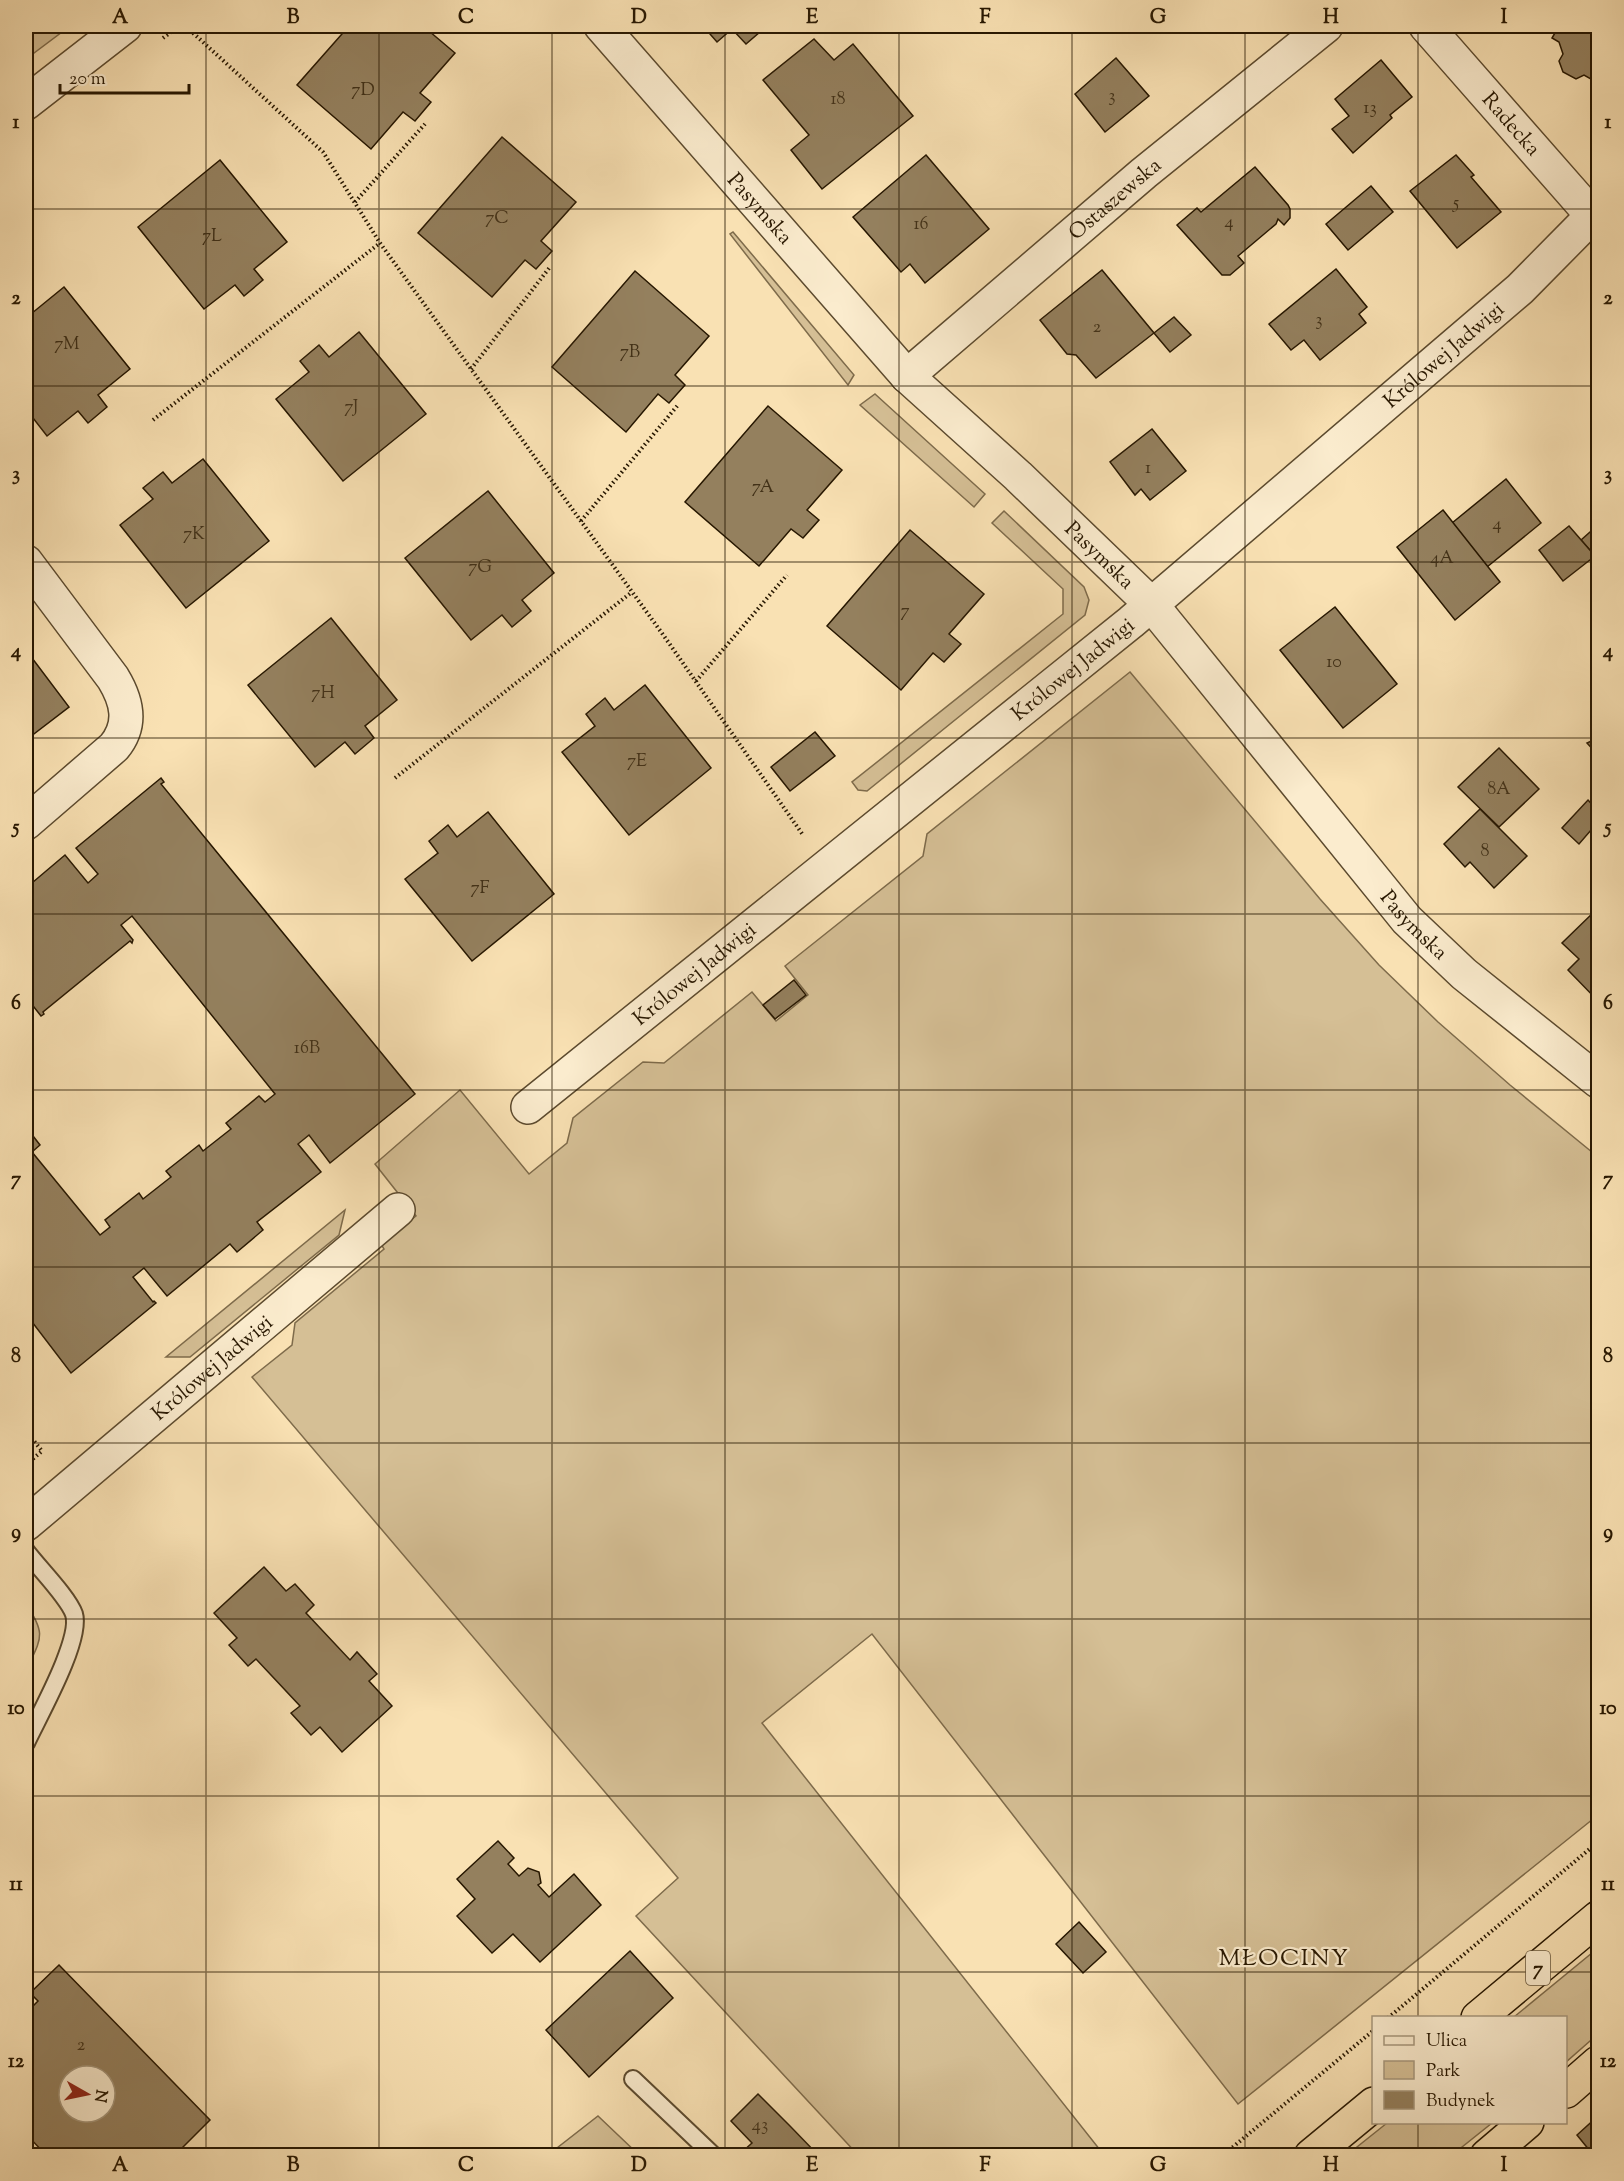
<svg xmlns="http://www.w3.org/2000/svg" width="1624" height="2181" font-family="'Sorts Mill Goudy',serif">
	<rect width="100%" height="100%" fill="#f9e1b3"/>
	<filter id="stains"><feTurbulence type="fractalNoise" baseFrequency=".00333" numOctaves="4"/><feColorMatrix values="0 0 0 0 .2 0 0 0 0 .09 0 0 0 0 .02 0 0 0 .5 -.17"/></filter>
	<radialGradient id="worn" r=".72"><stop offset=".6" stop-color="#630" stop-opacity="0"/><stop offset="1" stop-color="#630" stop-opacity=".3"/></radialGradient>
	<!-- green -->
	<g fill="#d5bf95" stroke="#7e6b4b" stroke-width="1.5">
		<path d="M26 26H70L26 59Z"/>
		<path d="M733 232 854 375 848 385 730 234Z"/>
		<path d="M875 394 985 494 974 507 860 405Z"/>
		<path d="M1004 511 1084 587 1089 600 1085 615 867 791 858 790 852 782 1063 614V589L992 523Z"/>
		<path d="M1130 672 1320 899 1379 965 1438 1022 1510 1085 1598 1157V1815L1238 2104 872 1634 762 1723 1104 2155H858L636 1916 678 1878 252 1377 292 1345 295 1323 384 1249 381 1244 416 1216 375 1164 460 1090 529 1174 567 1143 573 1118 643 1062 664 1063 752 992 776 1021 808 995 785 966 923 856 927 834Z"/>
		<path d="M345 1210 339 1235 190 1357H166Z"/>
		<path d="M26 1604C47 1635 41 1638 26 1671Z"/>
		<path d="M1598 1948V2034L1566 2062V2018L1514 2017Z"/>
		<path d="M598 2116 639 2155H548Z"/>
		<path d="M1387 2123V2122L1492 2123 1452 2155H1347Z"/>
	</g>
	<!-- building -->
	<g fill="#94805e" stroke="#271701" stroke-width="1.5" fill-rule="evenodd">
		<path d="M349 26H423L455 53 420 93 431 102 415 121 403 112 371 149 297 85Z"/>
		<path d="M703 26H767L746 44 732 29 717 42Z"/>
		<path d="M1559 26H1598V83L1584 75 1576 79 1563 72 1559 61 1563 54 1559 42 1552 38Z"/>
		<path d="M814 39 834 60 853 44 913 116 822 189 791 150 809 135 763 80Z"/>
		<path d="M1116 58 1149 96 1105 132 1075 94Z"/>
		<path d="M1381 60 1412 97 1390 115 1392 118 1353 153 1332 129 1349 116 1335 99Z"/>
		<path d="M502 137 576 202 541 241 552 251 536 269 525 260 492 297 418 233Z"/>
		<path d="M926 155 989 229 925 283 910 264 901 272 853 217Z"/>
		<path d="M1456 155 1474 175 1471 177 1501 212 1457 248 1410 191Z"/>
		<path d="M220 160 287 242 254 269 263 280 244 296 235 285 204 309 138 227Z"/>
		<path d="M1255 167 1288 205 1290 209V218L1284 225 1278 219 1276 224 1238 256 1244 263 1230 275H1222L1177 225 1197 208 1201 212Z"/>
		<path d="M1371 186 1393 212 1348 250 1326 224Z"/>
		<path d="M1336 269 1367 307 1359 314 1366 323 1320 360 1304 340 1291 350 1269 324Z"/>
		<path d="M1102 270 1154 333 1096 378 1076 355 1067 354 1040 320Z"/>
		<path d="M635 271 709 336 675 375 685 385 669 403 658 394 626 432 552 367Z"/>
		<path d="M64 287 130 369 98 395 107 407 88 423 78 411 47 436 26 409V318Z"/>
		<path d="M1174 317 1191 335 1170 352 1154 333Z"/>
		<path d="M359 332 426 414 343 481 276 399 309 372 300 361 319 345 329 357Z"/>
		<path d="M768 406 842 470 807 510 819 520 803 538 791 529 759 566 685 502Z"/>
		<path d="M1152 429 1186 471 1150 500 1141 489 1135 495 1110 462Z"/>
		<path d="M203 459 269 541 186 608 120 525 153 499 143 488 163 472 172 483Z"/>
		<path d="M1506 479 1541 523 1487 567 1452 523Z"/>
		<path d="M488 491 554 573 522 600 531 611 512 627 502 615 471 640 405 558Z"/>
		<path d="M1443 510 1500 582 1455 620 1397 547Z"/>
		<path d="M1598 525V553L1595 556 1581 540Z"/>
		<path d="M1569 526 1595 556 1563 581 1539 550Z"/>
		<path d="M910 530 984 594 949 634 961 644 944 662 933 653 901 690 827 626Z"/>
		<path d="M1335 607 1397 684 1343 728 1280 650Z"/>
		<path d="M331 618 397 700 365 726 374 738 355 754 345 742 315 767 248 685Z"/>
		<path d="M26 650 69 707 26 740Z"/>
		<path d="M645 685 711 768 629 835 562 752 595 726 586 714 605 698 614 710Z"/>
		<path d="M815 732 835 756 790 791 771 767Z"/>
		<path d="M1598 738V763L1593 758 1597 754 1587 743Z"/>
		<path d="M1499 748 1539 789 1499 827 1458 787Z"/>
		<path d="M161 778 164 782 161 784 415 1094 330 1163 309 1135 298 1144 321 1172 257 1222 263 1230 237 1252 230 1244 167 1296 144 1268 133 1277 153 1302 154 1301 156 1303 71 1373 26 1314V1127L40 1145 32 1152 100 1235 110 1227 105 1220 139 1193 143 1199 171 1177 166 1171 199 1145 203 1151 231 1129 226 1123 259 1096 265 1102 275 1094 132 916 121 925 133 940 132 943 130 941 43 1012 44 1014 41 1016 26 997V888L65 855 88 883 98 874 76 848Z"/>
		<path d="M1588 800 1598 811V822L1579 844 1562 828Z"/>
		<path d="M1480 809 1527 856 1494 888 1470 862 1465 867 1444 844Z"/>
		<path d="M488 812 554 894 472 961 405 879 438 853 429 841 448 825 457 837Z"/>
		<path d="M1597 909 1598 910V1001L1568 970 1579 959 1562 943Z"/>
		<path d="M794 980 806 995 775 1019 763 1005Z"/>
		<path d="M264 1567 286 1591 295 1584 314 1605 306 1613 350 1660 357 1652 377 1674 369 1681 392 1706 342 1752 320 1727 311 1735 291 1713 300 1706 256 1659 248 1666 229 1645 237 1638 214 1613Z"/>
		<path d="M498 1841 514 1858 508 1864 519 1876 528 1868 539 1872 541 1883 538 1885 549 1897 574 1874 601 1905 540 1962 513 1934 492 1953 457 1916 475 1899 457 1879Z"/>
		<path d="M1079 1922 1106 1952 1083 1973 1056 1944Z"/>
		<path d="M630 1951 673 1998 589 2077 546 2030Z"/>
		<path d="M59 1965 210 2120 174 2156H47L26 2134V2013L38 2001 30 1993ZM69 2076H105V2112H69Z"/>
		<path d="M758 2094 790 2126 819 2156H746L742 2152 752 2143 731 2121Z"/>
		<path d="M1598 2116V2156H1594L1577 2135Z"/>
	</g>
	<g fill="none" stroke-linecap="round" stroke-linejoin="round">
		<defs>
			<g id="service">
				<path d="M26 1551C38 1567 68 1597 74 1614 82 1640 38 1717 26 1743"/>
				<path d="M633 2079 714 2156"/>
				<path d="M1598 2156V2155"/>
			</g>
			<g id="minor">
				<path id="s1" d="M601 26 907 376 1018 476 1151 604 1407 920 1464 974 1598 1081"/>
				<path id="s2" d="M1426 26 1598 222"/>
				<path d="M26 103 125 26"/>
				<path id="s3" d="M907 376 1144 173 1326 26"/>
				<path d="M26 562 113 678C127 701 133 724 114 747L26 823"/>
				<path id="s4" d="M528 1107 1131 622 1520 289 1598 210"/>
				<path id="s5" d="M26 1524 398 1210"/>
			</g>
			<g id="trunk">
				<path d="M1478 2018 1598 1918"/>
				<path d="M1566 2091 1598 2063"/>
				<path d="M1311 2156 1374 2104"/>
				<path d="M1487 2156 1527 2122"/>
			</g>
		</defs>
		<!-- service casing -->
		<use href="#service" stroke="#5c4a2e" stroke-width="20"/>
		<!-- minor casing -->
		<use href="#minor" stroke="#5c4a2e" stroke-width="36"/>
		<!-- trunk casing -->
		<use href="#trunk" stroke="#271701" stroke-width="36"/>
		<!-- path -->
		<g stroke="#271701" stroke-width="4" stroke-dasharray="1.5 3" stroke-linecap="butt">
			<path d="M193 33 323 152 380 243 664 636 803 835"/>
			<path d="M163 38 179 26"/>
			<path d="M355 202 425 124"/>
			<path d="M471 369 550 267"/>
			<path d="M153 420 380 243"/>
			<path d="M581 521 678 405"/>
			<path d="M696 681 787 575"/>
			<path d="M395 778 632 592"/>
			<path d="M26 1431 42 1451 26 1465"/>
			<path d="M1388 2018 1598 1842"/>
			<path d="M1222 2156 1374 2030"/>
		</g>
		<!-- service -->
		<use href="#service" stroke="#fbecce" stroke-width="16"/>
		<!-- minor -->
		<use href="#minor" stroke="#fbecce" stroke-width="33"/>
		<!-- trunk -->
		<use href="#trunk" stroke="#f9e1b3" stroke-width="33"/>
	</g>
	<!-- grid -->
	<path fill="none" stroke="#271701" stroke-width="1.5" stroke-opacity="0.55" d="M206 26V2156M379 26V2156M552 26V2156M725 26V2156M899 26V2156M1072 26V2156M1245 26V2156M1418 26V2018M26 209H1598M26 386H1598M26 562H1598M26 738H1598M26 914H1598M26 1090H1598M26 1267H1598M26 1443H1598M26 1619H1598M26 1796H1598M26 1972H1598M1418 2122V2156"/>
	<g text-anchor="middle" stroke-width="4.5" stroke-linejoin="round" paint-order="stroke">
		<!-- number labels -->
		<g font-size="18" fill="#423118">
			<text x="363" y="95">7D</text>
			<text x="1112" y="101">3</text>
			<text x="838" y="104">18</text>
			<text x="1370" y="113">13</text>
			<text x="1456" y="208">5</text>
			<text x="497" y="223">7C</text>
			<text x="1229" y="227">4</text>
			<text x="921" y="229">16</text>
			<text x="212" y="241">7L</text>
			<text x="1319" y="325">3</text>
			<text x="1097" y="332">2</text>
			<text x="67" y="349">7M</text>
			<text x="630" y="357">7B</text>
			<text x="351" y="412">7J</text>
			<text x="1148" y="473">1</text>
			<text x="763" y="492">7A</text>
			<text x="1497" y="529">4</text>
			<text x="194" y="539">7K</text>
			<text x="1442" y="563">4A</text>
			<text x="480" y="572">7G</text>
			<text x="905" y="616">7</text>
			<text x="1334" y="667">10</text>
			<text x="323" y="698">7H</text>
			<text x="637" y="766">7E</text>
			<text x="1499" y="794">8A</text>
			<text x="1485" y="856">8</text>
			<text x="480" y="893">7F</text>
			<text x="307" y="1053">16B</text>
			<text x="81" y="2050">2</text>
			<text x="760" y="2130">43</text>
		</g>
		<!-- shield labels -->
		<rect fill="#fbecce" stroke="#67573e" stroke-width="1.5" x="1526" y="1951" width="24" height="34" rx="4.5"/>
		<g font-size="20" font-weight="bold" fill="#271701">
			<text x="1538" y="1975">7</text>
		</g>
		<!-- street labels -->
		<g font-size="21" fill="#271701" stroke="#fbecce">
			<text dy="7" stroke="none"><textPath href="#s2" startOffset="130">Radecka</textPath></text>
			<text dy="7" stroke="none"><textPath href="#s3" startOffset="273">Ostaszewska</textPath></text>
			<text dy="7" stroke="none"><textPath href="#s1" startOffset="242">Pasymska</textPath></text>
			<text dy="7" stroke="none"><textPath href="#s4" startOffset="1185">Królowej Jadwigi</textPath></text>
			<text dy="7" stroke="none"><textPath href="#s1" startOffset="728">Pasymska</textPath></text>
			<text dy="7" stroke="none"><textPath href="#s4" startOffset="699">Królowej Jadwigi</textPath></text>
			<text dy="7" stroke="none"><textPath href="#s1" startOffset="1214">Pasymska</textPath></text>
			<text dy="7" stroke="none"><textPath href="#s4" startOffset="213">Królowej Jadwigi</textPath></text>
			<text dy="7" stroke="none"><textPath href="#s5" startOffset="243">Królowej Jadwigi</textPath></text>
		</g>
		<!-- quarter labels -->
		<g font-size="24" letter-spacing="1.5" fill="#271701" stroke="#fbecce">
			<text x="1284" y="1965">MŁOCINY</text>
		</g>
	</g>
	<!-- margin -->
	<rect width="1624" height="2181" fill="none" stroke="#f9e1b3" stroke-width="66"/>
	<!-- legend -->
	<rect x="1372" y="2016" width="195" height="108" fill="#fbecce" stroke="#a6977c" stroke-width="1.5"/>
	<rect x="1384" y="2036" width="30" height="9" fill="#fbecce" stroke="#a6977c" stroke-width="1.5"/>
	<text x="1426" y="2046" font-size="18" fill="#271701">Ulica</text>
	<rect x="1384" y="2061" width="30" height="18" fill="#d5bf95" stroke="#a6977c" stroke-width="1.5"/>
	<text x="1426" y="2076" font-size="18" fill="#271701">Park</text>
	<rect x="1384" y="2091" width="30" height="18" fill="#94805e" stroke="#a6977c" stroke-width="1.5"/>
	<text x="1426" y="2106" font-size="18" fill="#271701">Budynek</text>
	<!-- north arrow -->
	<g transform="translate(87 2094) rotate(99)"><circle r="28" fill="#fbecce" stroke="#a6977c" stroke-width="1.5"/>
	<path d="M0-4.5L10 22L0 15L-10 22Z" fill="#8f2418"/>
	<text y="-9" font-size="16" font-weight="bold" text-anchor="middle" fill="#271701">N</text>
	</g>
	<!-- scale -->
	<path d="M60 84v9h129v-9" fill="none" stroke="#271701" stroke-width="3"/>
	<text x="69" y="84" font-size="18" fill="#271701" stroke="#fbecce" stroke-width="4.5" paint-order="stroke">20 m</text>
	<rect x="33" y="33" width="1558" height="2115" fill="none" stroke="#271701" stroke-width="2"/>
	<g font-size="20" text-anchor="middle" font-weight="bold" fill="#271701">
		<text x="120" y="23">A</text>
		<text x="293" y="23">B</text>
		<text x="466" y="23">C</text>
		<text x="639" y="23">D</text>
		<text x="812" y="23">E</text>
		<text x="985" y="23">F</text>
		<text x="1158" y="23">G</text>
		<text x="1331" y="23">H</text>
		<text x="1504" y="23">I</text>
		<text x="16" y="128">1</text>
		<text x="1608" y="128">1</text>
		<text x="16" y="304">2</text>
		<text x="1608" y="304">2</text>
		<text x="16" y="480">3</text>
		<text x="1608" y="480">3</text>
		<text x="16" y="657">4</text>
		<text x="1608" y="657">4</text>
		<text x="16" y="833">5</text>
		<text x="1608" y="833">5</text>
		<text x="16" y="1009">6</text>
		<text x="1608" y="1009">6</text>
		<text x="16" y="1185">7</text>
		<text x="1608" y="1185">7</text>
		<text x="16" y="1362">8</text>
		<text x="1608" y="1362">8</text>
		<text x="16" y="1538">9</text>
		<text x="1608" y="1538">9</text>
		<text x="16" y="1714">10</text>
		<text x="1608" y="1714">10</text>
		<text x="16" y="1890">11</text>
		<text x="1608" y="1890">11</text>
		<text x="16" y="2067">12</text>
		<text x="1608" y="2067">12</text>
		<text x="120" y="2171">A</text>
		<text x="293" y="2171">B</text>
		<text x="466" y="2171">C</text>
		<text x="639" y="2171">D</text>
		<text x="812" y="2171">E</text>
		<text x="985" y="2171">F</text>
		<text x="1158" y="2171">G</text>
		<text x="1331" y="2171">H</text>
		<text x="1504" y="2171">I</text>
	</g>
	<rect width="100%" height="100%" filter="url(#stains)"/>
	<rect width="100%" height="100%" fill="url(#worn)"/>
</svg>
